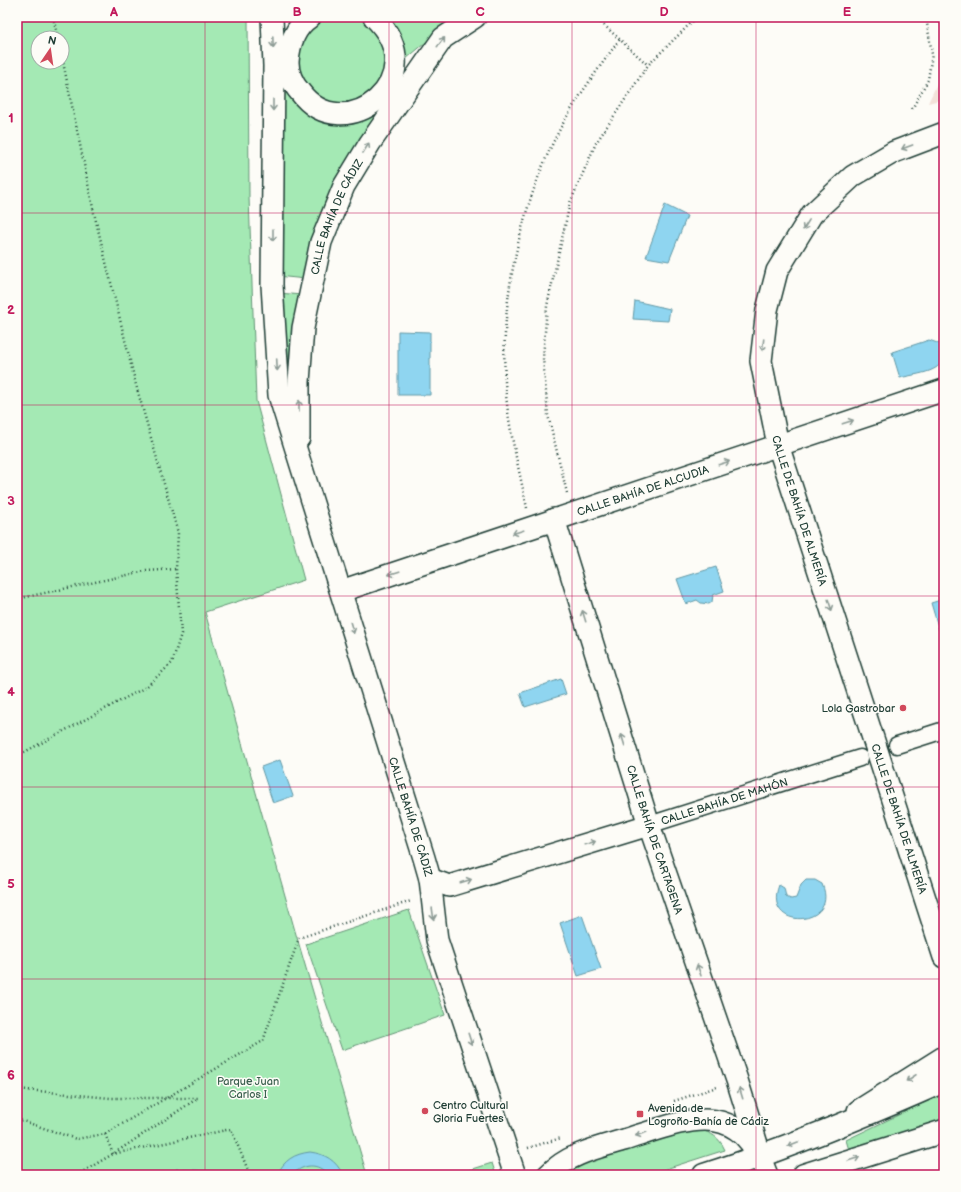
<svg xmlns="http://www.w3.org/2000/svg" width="961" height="1192" font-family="'Balsamiq Sans',sans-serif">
	<rect width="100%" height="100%" fill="#fdfcf7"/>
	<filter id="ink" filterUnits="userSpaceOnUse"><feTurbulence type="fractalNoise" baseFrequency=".025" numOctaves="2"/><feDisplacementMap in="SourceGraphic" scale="8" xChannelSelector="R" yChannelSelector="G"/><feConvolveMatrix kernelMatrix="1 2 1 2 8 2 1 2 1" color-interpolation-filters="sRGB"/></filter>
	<g filter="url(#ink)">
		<!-- built -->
		<path fill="#f3e2d9" d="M937 17H944V99L928 103 942 73 944 55 941 29Z"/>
		<!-- green -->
		<g fill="#a4e9b4" stroke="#629374" fill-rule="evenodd">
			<path d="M17 17H248L249 197 256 401 304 580 205 612 295 931 367 1175H17ZM38 38H62V62H38Z"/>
			<path d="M324 17C369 17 365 14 388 53L380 87 351 106 317 100 296 67 299 42 315 22Z"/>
			<path d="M382 17H456L406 59 403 58Z"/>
			<path d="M284 84 294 96 375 113 376 116 363 136 306 279 277 276Z"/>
			<path d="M278 293 302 295 295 370 287 389Z"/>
			<path d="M409 910 445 1015 342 1050 306 944Z"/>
			<path d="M944 1093V1119L849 1150 846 1140Z"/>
			<path d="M698 1129C712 1133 719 1137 725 1150L647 1175H565L579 1165 683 1132Z"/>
			<path d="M492 1163 496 1175H454Z"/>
		</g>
		<!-- water -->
		<g fill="#8fd5f0" stroke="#6298a5">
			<path d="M665 205 687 216 669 261 646 257Z"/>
			<path d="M635 301 670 309 668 321 633 319Z"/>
			<path d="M398 331 430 332V395H398Z"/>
			<path d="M929 340 940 344 944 350C947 373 918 373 900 378L892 352Z"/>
			<path d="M716 567 724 591 713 595 712 602 709 604 701 603 697 600 686 604 677 579Z"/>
			<path d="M944 599V629L939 630 931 603Z"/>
			<path d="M561 679 566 694 525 707 520 693Z"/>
			<path d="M280 760 293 796 273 803 261 767Z"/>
			<path d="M806 880H815L822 884C841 928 761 932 779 885L784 888 786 897 791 899 796 898 801 885Z"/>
			<path d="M582 915 601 969 578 976 560 923Z"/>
			<path d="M310 1152C325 1154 336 1160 343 1175H328C318 1162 303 1164 292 1175H277C284 1160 294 1154 310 1152Z"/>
			<path d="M176 1169 223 1172V1175H176Z"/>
		</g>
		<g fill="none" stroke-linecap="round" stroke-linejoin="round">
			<defs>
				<g id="pedestrian">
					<path d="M897 745 944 730"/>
					<path id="s1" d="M649 825 860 758"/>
				</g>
				<g id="minor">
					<path id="s2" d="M272 17 274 66 272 285 279 395 424 858 430 879 437 940 515 1175"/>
					<path d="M310 17C295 27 289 45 288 62 288 73 293 84 300 92 344 151 437 78 374 17"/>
					<path id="s3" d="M944 133 894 152 853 176 812 214 777 271 767 310 761 361 778 445 944 957"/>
					<path id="s4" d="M299 438V382L303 328 321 242 344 186 370 143 443 38 475 17"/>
					<path id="s5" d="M554 519 649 825 737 1080 761 1157"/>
					<path id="s6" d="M341 591 944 390"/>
					<path d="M430 879 449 886 649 825"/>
					<path d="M858 1111 944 1057"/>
					<path d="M548 1175C568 1154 597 1148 624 1140 687 1120 738 1095 767 1175"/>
				</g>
				<g id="secondary">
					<path d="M704 1175C786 1149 865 1116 944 1081"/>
					<path d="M804 1175 944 1131"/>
				</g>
			</defs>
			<!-- pedestrian casing -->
			<use href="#pedestrian" stroke="#1f3d34" stroke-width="19"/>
			<!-- minor casing -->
			<use href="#minor" stroke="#1f3d34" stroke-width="24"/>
			<!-- secondary casing -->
			<use href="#secondary" stroke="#1f3d34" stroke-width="25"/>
			<!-- path -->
			<g stroke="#1f3d34" stroke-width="2.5" stroke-dasharray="1 3" stroke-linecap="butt">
				<path d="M53 17 58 38"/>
				<path d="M595 17 648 65"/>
				<path d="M912 109 928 80 932 54 926 17"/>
				<path d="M567 493 548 415 543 358 547 306 570 203 596 143 648 65 697 17"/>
				<path d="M527 508C520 474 511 439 507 404 497 321 516 222 551 147 569 108 595 73 620 39"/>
				<path d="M17 599 146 571 176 569"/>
				<path d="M17 756 146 687 172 663 181 634 176 569 178 533 136 385 94 213 62 57"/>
				<path d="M17 1089 110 1098H198L113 1154 77 1175"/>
				<path d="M674 1101 717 1087"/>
				<path d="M17 1119 76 1139 105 1134 113 1154 231 1129 250 1175"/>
				<path d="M105 1134 263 1041 299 938 411 901"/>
				<path d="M528 1148 561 1138"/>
			</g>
			<!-- pedestrian -->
			<use href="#pedestrian" stroke="#fdfcf7" stroke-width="16"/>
			<!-- minor -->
			<use href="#minor" stroke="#fdfcf7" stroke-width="21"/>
			<!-- secondary -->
			<use href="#secondary" stroke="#fdfcf7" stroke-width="22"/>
		</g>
		<!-- one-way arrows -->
		<defs><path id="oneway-shaft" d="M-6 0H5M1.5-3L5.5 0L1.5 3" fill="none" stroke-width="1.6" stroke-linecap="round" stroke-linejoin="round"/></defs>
		<g stroke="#8e9c96">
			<use href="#oneway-shaft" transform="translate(273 42) rotate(88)"/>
			<use href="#oneway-shaft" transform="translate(441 42) rotate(-51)"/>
			<use href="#oneway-shaft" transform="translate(273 105) rotate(90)"/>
			<use href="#oneway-shaft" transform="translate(907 147) rotate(160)"/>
			<use href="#oneway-shaft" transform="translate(366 148) rotate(-59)"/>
			<use href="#oneway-shaft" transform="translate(806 225) rotate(122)"/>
			<use href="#oneway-shaft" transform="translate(273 235) rotate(90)"/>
			<use href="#oneway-shaft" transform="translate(763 345) rotate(97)"/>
			<use href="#oneway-shaft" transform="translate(277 365) rotate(87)"/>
			<use href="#oneway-shaft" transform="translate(299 406) rotate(-90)"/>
			<use href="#oneway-shaft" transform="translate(848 422) rotate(-18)"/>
			<use href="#oneway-shaft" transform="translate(724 463) rotate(-18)"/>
			<use href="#oneway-shaft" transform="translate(518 532) rotate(162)"/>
			<use href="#oneway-shaft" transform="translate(394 573) rotate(162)"/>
			<use href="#oneway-shaft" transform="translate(830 605) rotate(72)"/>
			<use href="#oneway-shaft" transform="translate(584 616) rotate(-107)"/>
			<use href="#oneway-shaft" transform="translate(352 628) rotate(73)"/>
			<use href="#oneway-shaft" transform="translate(623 740) rotate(-107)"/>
			<use href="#oneway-shaft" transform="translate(590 843) rotate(-17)"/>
			<use href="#oneway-shaft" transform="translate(466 881) rotate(-17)"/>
			<use href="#oneway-shaft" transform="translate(433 914) rotate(82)"/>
			<use href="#oneway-shaft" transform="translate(699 970) rotate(-109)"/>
			<use href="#oneway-shaft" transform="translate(470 1039) rotate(72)"/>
			<use href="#oneway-shaft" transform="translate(911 1078) rotate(147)"/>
			<use href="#oneway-shaft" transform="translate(741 1093) rotate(-107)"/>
			<use href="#oneway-shaft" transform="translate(641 1134) rotate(162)"/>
			<use href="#oneway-shaft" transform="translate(793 1144) rotate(159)"/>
			<use href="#oneway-shaft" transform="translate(854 1159) rotate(-18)"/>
		</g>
	</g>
	<!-- grid -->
	<path fill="none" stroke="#c2185b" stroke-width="1" stroke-opacity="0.55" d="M205 17V1175M389 17V1175M572 17V1175M756 17V1175M17 213H944M17 405H944M17 596H944M17 787H944M17 979H944"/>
	<!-- markers -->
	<g fill="#d1495b" stroke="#fdfcf7" stroke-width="1.5">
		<circle cx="903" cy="708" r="4"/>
		<circle cx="425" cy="1111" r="4"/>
		<rect x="636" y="1110" width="8" height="8" rx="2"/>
	</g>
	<g text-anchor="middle" stroke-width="3" stroke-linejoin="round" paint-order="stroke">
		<!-- street labels -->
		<g font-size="11" fill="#1f3d34" stroke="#fdfcf7">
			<text dy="4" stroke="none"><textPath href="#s4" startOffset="227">CALLE BAHÍA DE CÁDIZ</textPath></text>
			<text dy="4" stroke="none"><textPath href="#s6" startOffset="318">CALLE BAHÍA DE ALCUDIA</textPath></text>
			<text dy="4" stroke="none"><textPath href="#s3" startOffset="470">CALLE DE BAHÍA DE ALMERÍA</textPath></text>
			<text dy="4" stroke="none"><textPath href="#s1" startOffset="79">CALLE BAHÍA DE MAHÓN</textPath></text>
			<text dy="4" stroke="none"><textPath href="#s2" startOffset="820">CALLE BAHÍA DE CÁDIZ</textPath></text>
			<text dy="4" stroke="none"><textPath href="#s3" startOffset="794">CALLE DE BAHÍA DE ALMERÍA</textPath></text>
			<text dy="4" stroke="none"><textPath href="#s5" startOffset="336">CALLE BAHÍA DE CARTAGENA</textPath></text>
		</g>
		<!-- poi labels -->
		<g font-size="11" fill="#1f3d34" stroke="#fdfcf7" text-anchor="start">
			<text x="895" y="712" text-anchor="end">Lola Gastrobar</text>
			<text x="433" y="1109">Centro Cultural<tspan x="433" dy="13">Gloria Fuertes</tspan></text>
			<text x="648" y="1112">Avenida de<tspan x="648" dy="13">Logroño-Bahía de Cádiz</tspan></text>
		</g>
		<!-- park labels -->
		<g font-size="11" fill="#3a5f4e" stroke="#fdfcf7">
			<text x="248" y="1085">Parque Juan<tspan x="248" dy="13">Carlos I</tspan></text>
		</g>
	</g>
	<!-- margin -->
	<rect width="961" height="1192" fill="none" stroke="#fdfcf7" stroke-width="44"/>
	<!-- north arrow -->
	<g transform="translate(50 50) rotate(13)"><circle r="19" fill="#fdfcf7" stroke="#a4b0a9"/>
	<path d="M0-3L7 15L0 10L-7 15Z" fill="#d1495b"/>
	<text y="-6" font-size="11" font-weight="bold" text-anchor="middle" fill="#1f3d34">N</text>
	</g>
	<rect x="22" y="22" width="917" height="1148" fill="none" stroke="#c2185b" stroke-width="1.5"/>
	<g font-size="13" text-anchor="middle" font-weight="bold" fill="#c2185b">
		<text x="114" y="16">A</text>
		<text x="297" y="16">B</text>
		<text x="480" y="16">C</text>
		<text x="664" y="16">D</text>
		<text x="847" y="16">E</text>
		<text x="11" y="122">1</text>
		<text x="11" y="314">2</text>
		<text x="11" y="505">3</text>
		<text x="11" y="696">4</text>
		<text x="11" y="888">5</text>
		<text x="11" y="1079">6</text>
	</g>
</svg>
